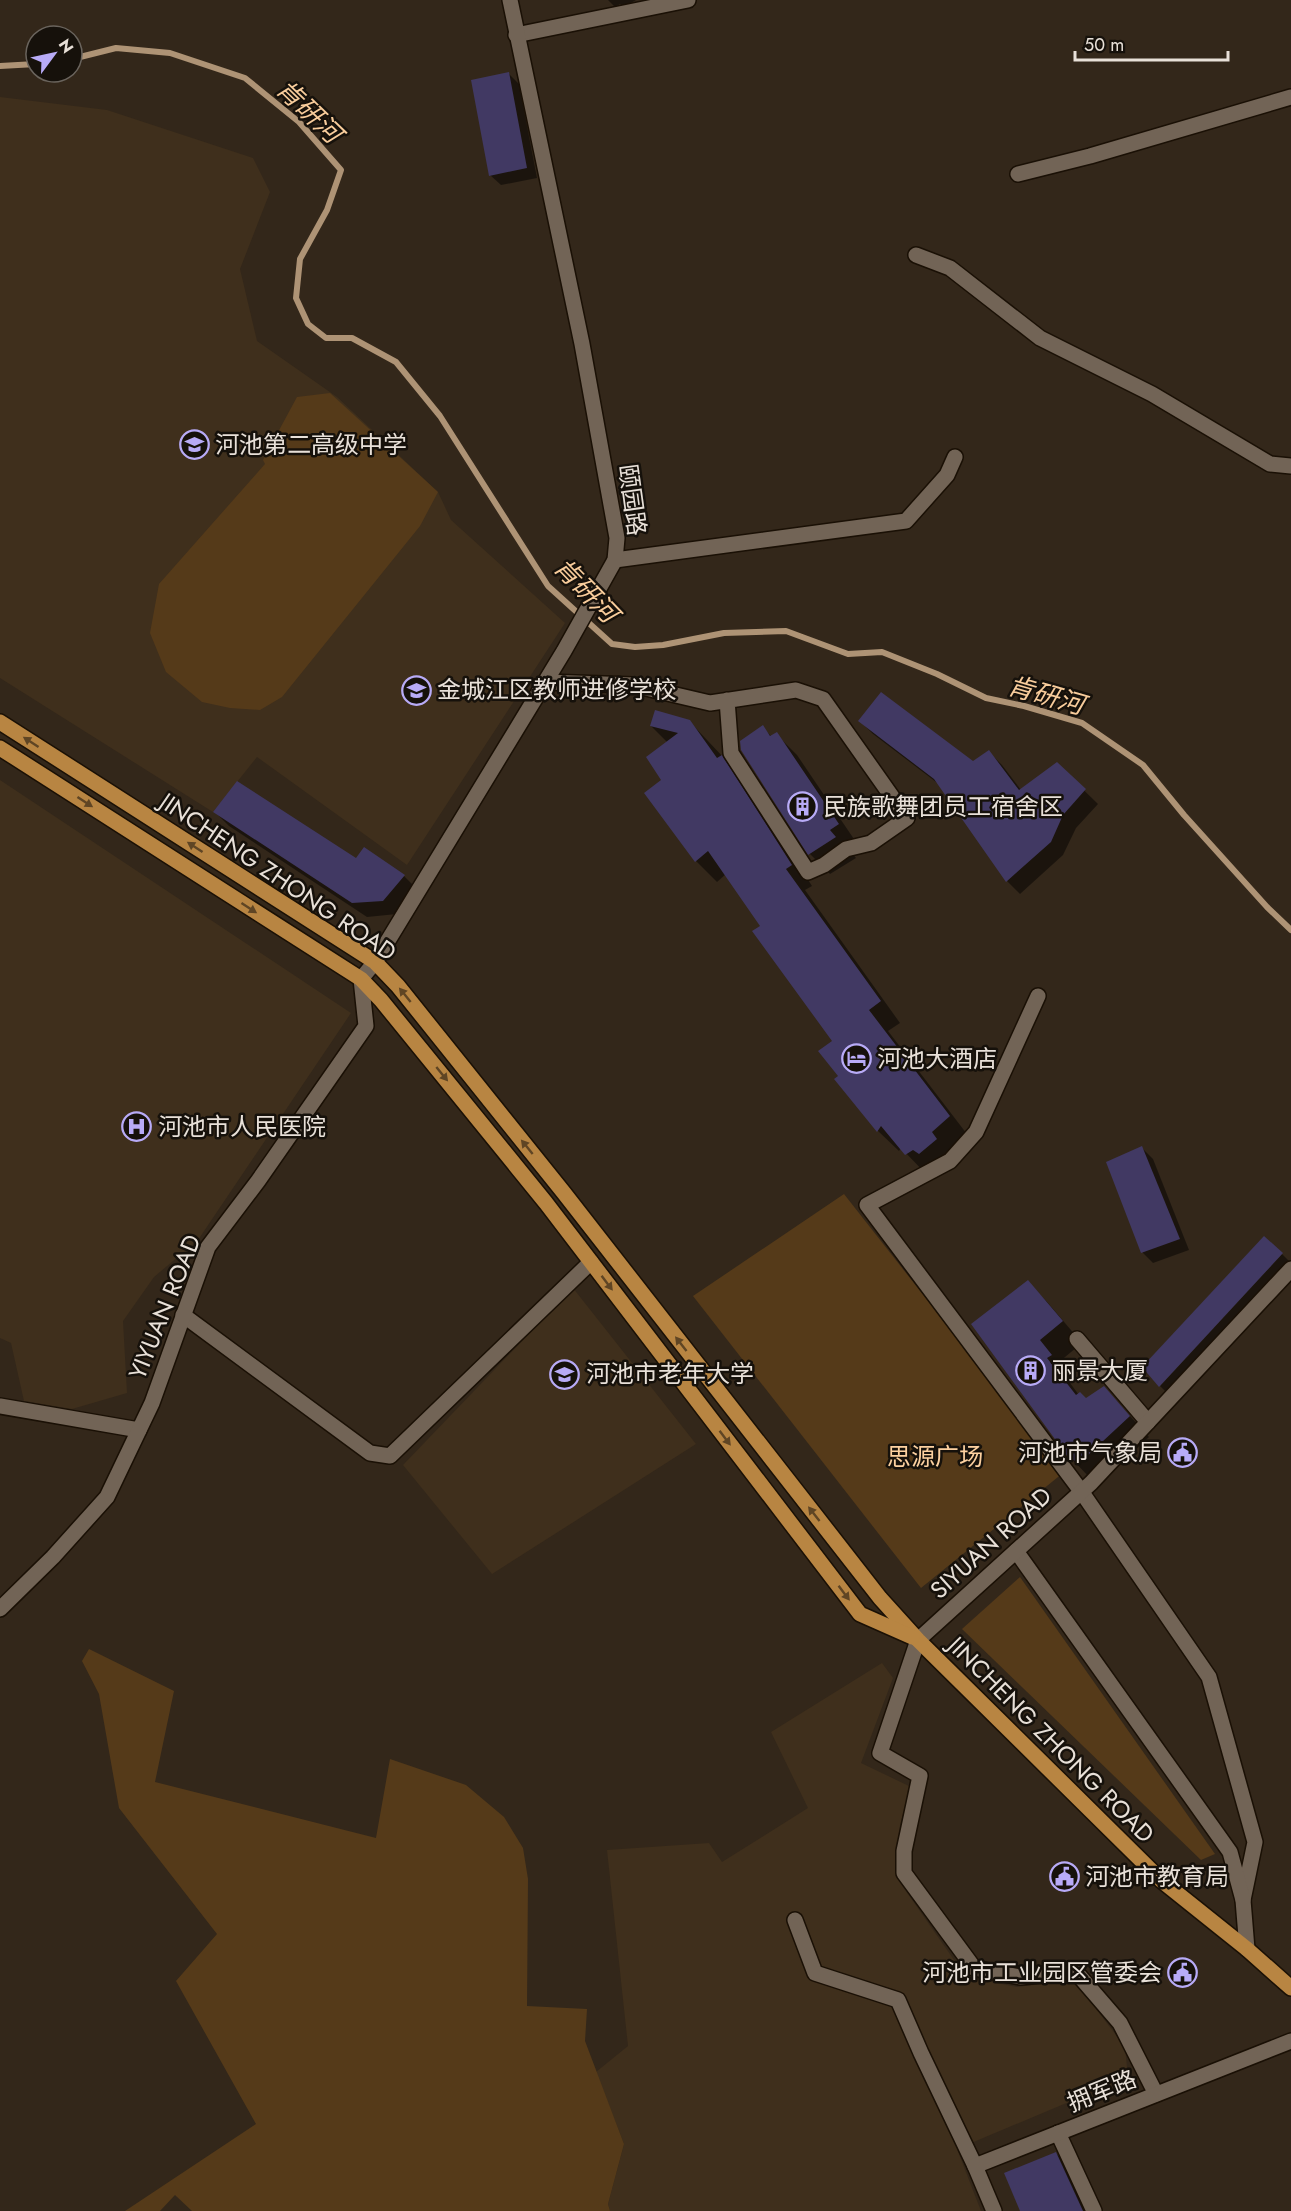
<svg xmlns="http://www.w3.org/2000/svg" width="1291" height="2211" font-family="Jost,'Noto Sans SC',sans-serif">
	<rect width="100%" height="100%" fill="#33271a"/>
	<!-- built -->
	<g fill="#3f2f1c">
		<path d="M0 97 107 110 253 158 270 192 240 269 257 341 337 397 438 492 451 520 565 623 407 865 257 757 213 812 0 678Z"/>
		<path d="M0 780 351 1013 198 1240 154 1277 123 1321 127 1393 72 1409 24 1401 11 1343 0 1338Z"/>
		<path d="M573 1288 696 1444 492 1574 403 1465Z"/>
		<path d="M882 1663 893 1678 861 1763 911 1787 900 1825 896 1877 966 1977 1017 1987 1074 1980 1125 2047 1128 2077 957 2149 981 2211H610L608 2204 624 2144 596 2072 628 2046 607 1850 709 1843 722 1862 808 1808 771 1732Z"/>
	</g>
	<!-- green -->
	<g fill="#553a19">
		<path d="M330 393 438 492 420 526 282 697 260 710 230 708 202 702 166 672 150 633 159 584 265 464 263 460 297 397Z"/>
		<path d="M844 1194 1063 1473 921 1588 693 1296Z"/>
		<path d="M1020 1577 1215 1854 1201 1860 962 1629Z"/>
		<path d="M89 1649 174 1691 155 1782 376 1838 390 1759 466 1785 504 1817 523 1848 528 1879 527 2006 587 2009 585 2041 624 2144 608 2204 610 2211H192L175 2195 160 2211H125L256 2124 176 1981 217 1934 119 1808 99 1694 82 1661Z"/>
	</g>
	<!-- shadow -->
	<g fill="#0007">
		<path d="M608 0H636L624 7 620 4 615 7Z"/>
		<path d="M509 74 519 84 537 178 501 185 490 175Z"/>
		<path d="M860 721 973 762 989 752 1002 765 1021 790 1057 764 1098 804 1076 828 1063 855 1020 894 1007 881 940 785 873 734Z"/>
		<path d="M690 722 742 777 812 886 805 890 900 1023 888 1031 970 1138 927 1175 901 1148 899 1151 878 1131 836 1079 840 1076 834 1041 762 927 726 874 717 882 696 861 646 793 663 780 668 743 651 726Z"/>
		<path d="M762 727 772 737 776 734 797 755 858 845 850 851 856 858 830 874 810 854Z"/>
		<path d="M215 812 357 860 365 849 404 876 418 890 397 914 367 917 229 826Z"/>
		<path d="M1142 1148 1153 1159 1189 1250 1153 1263 1143 1253 1108 1163Z"/>
		<path d="M1282 1254 1291 1263 1170 1396 1160 1386Z"/>
		<path d="M1028 1282 1048 1303 1082 1343 1059 1362 1071 1377 1067 1379 1079 1395 1086 1400 1104 1387 1149 1437 1108 1476 1097 1481 1090 1478 1069 1456 973 1325Z"/>
		<path d="M1056 2153 1070 2168 1089 2211H1022Z"/>
	</g>
	<g fill="none" stroke-linecap="round" stroke-linejoin="round">
		<!-- stream -->
		<g stroke="#ae9375" stroke-width="6">
			<path d="M72 59 116 48 170 53 245 78 299 122 341 170 327 210 300 259 296 298 308 324 326 338H352L396 362 440 416 548 586 612 644 635 647 663 645 724 633 786 631 848 654 882 652 937 674 986 698 1024 706 1082 723 1143 765 1184 815 1267 907 1291 930"/>
			<path d="M0 66 36 64"/>
		</g>
	</g>
	<!-- building -->
	<g fill="#413963">
		<path d="M509 72 527 168 489 176 471 80Z"/>
		<path d="M881 692 973 761 989 750 1019 790 1057 762 1086 789 1063 815 1051 842 1006 882 934 779 858 721Z"/>
		<path d="M655 710 690 720 717 758 722 755 792 865 786 869 881 1001 869 1010 950 1116 932 1132 937 1139 919 1154 913 1150 905 1155 881 1126 877 1132 834 1079 838 1076 818 1051 832 1041 752 931 760 926 708 851 695 862 644 793 661 780 646 757 678 733 650 726Z"/>
		<path d="M763 725 770 736 777 732 839 824 830 830 836 837 808 855 741 750 740 741Z"/>
		<path d="M237 781 356 858 364 847 405 875 383 901 352 903 213 812Z"/>
		<path d="M1142 1146 1180 1239 1141 1253 1106 1162Z"/>
		<path d="M1264 1236 1283 1253 1159 1387 1142 1367Z"/>
		<path d="M1028 1280 1063 1321 1040 1340 1052 1355 1047 1358 1076 1395 1080 1392 1086 1398 1104 1386 1130 1416 1088 1455 1075 1461 1068 1457 971 1324Z"/>
		<path d="M1056 2152 1083 2211H1020L1004 2173Z"/>
	</g>
	<g fill="none" stroke-linecap="round" stroke-linejoin="round">
		<defs>
			<path id="pedestrian" d="M795 1920 815 1973 898 2000 921 2053 975 2166"/>
			<g id="minor">
				<path d="M1018 174 1090 156 1291 97"/>
				<path d="M916 255 950 268 1040 338 1152 394 1270 464 1291 466"/>
				<path d="M615 560 906 521 947 475 955 457"/>
				<path d="M546 682 633 685 710 703 796 690 823 699 907 818 871 843 846 849 824 865 808 872 731 753 727 700"/>
				<path d="M1038 996 976 1132 950 1161 867 1205 1081 1491 1209 1677 1255 1842 1243 1900"/>
				<path d="M183 1315 370 1453 390 1456 591 1262"/>
				<path d="M1077 1339 1148 1422"/>
				<path d="M0 1406 139 1430"/>
				<path d="M1016 1551 1230 1852 1243 1900 1247 1949"/>
				<path d="M918 1640 880 1753 920 1776 904 1851V1873L974 1968 1020 1977 1076 1972 1120 2023 1156 2094"/>
				<path d="M1058 2133 1094 2211"/>
				<path d="M994 2211 975 2166 1291 2041"/>
			</g>
			<g id="tertiary">
				<path d="M516 35 688 0"/>
				<path d="M0 1609 53 1557 107 1497 152 1403 208 1247 258 1181 366 1026 361 979 375 962 564 651 615 560 617 538 582 344 510 0"/>
				<path d="M918 1640 1091 1483 1291 1269"/>
			</g>
			<g id="primary">
				<path d="M0 722 375 962 398 986 564 1193 880 1598 918 1640 1162 1881 1247 1949 1291 1988"/>
				<path d="M0 748 361 979 381 1000 546 1203 860 1614 912 1637"/>
			</g>
		</defs>
		<!-- pedestrian casing -->
		<use href="#pedestrian" stroke="#1a1005" stroke-width="18"/>
		<!-- minor casing -->
		<use href="#minor" stroke="#1a1005" stroke-width="18"/>
		<!-- tertiary casing -->
		<use href="#tertiary" stroke="#1a1005" stroke-width="18"/>
		<!-- primary casing -->
		<use href="#primary" stroke="#1a1005" stroke-width="18"/>
		<!-- pedestrian -->
		<use href="#pedestrian" stroke="#726456" stroke-width="15"/>
		<!-- minor -->
		<use href="#minor" stroke="#726456" stroke-width="15"/>
		<!-- tertiary -->
		<use href="#tertiary" stroke="#726456" stroke-width="15"/>
		<!-- primary -->
		<use href="#primary" stroke="#b88542" stroke-width="15"/>
	</g>
	<!-- one-way arrows -->
	<defs><path id="oneway-solid" d="M-6-.8H1V-3.2L6.5 0L1 3.2V.8H-6Z" transform="scale(1.5)"/></defs>
	<g fill="#5f4524">
		<use href="#oneway-solid" transform="translate(31 742) rotate(-147)"/>
		<use href="#oneway-solid" transform="translate(85 802) rotate(33)"/>
		<use href="#oneway-solid" transform="translate(195 847) rotate(-147)"/>
		<use href="#oneway-solid" transform="translate(249 908) rotate(33)"/>
		<use href="#oneway-solid" transform="translate(405 995) rotate(-129)"/>
		<use href="#oneway-solid" transform="translate(442 1074) rotate(51)"/>
		<use href="#oneway-solid" transform="translate(527 1147) rotate(-129)"/>
		<use href="#oneway-solid" transform="translate(607 1283) rotate(53)"/>
		<use href="#oneway-solid" transform="translate(681 1344) rotate(-128)"/>
		<use href="#oneway-solid" transform="translate(725 1438) rotate(53)"/>
		<use href="#oneway-solid" transform="translate(814 1514) rotate(-128)"/>
		<use href="#oneway-solid" transform="translate(844 1593) rotate(53)"/>
	</g>
	<!-- icons -->
	<defs>
		<symbol id="school-ring" viewBox="-11 -11 22 22"><circle r="9.5" fill="#16110b" stroke="#b8abf7" stroke-width="1.5"/><path d="M0-5L7-2L0 1L-7-2ZM-4 1L0 2.5L4 1V4Q0 6-4 4Z" fill="#b8abf7"/></symbol>
		<symbol id="building-ring" viewBox="-11 -11 22 22"><circle r="9.5" fill="#16110b" stroke="#b8abf7" stroke-width="1.5"/><path d="M-4-6H4V6H1V3H-1V6H-4ZM-2.5-4.3h1.7v1.8h-1.7ZM.8-4.3h1.7v1.8H.8ZM-2.5-1h1.7V.8h-1.7ZM.8-1h1.7V.8H.8Z" fill="#b8abf7"/></symbol>
		<symbol id="hotel-ring" viewBox="-11 -11 22 22"><circle r="9.5" fill="#16110b" stroke="#b8abf7" stroke-width="1.5"/><path d="M-6-4.5h1.5V1H6V5H4.5V3h-9V5H-6ZM-4 0a1.8 1.8 0 1 1 3.6 0ZM.5 0V-2.5h3Q6-2.5 6 0Z" fill="#b8abf7"/></symbol>
		<symbol id="hospital-ring" viewBox="-11 -11 22 22"><circle r="9.5" fill="#16110b" stroke="#b8abf7" stroke-width="1.5"/><path d="M-5-5h3v3.5h4V-5h3V5h-3V1.5h-4V5h-3Z" fill="#b8abf7"/></symbol>
		<symbol id="university-ring" viewBox="-11 -11 22 22"><circle r="9.5" fill="#16110b" stroke="#b8abf7" stroke-width="1.5"/><path d="M0-5L7-2L0 1L-7-2ZM-4 1L0 2.5L4 1V4Q0 6-4 4Z" fill="#b8abf7"/></symbol>
		<symbol id="civic-ring" viewBox="-11 -11 22 22"><circle r="9.5" fill="#16110b" stroke="#b8abf7" stroke-width="1.5"/><path d="M-.6-6.5H3V-4.5H.6V-3L4-1V1h2V6H-6V1h2V-1L-.6-3ZM-1.2 2.5V6h2.4V2.5Z" fill="#b8abf7"/></symbol>
	</defs>
	<g fill-rule="evenodd">
		<use href="#school-ring" x="178" y="428" width="33" height="33"/>
		<use href="#school-ring" x="400" y="674" width="33" height="33"/>
		<use href="#building-ring" x="786" y="790" width="33" height="33"/>
		<use href="#hotel-ring" x="840" y="1042" width="33" height="33"/>
		<use href="#hospital-ring" x="120" y="1110" width="33" height="33"/>
		<use href="#building-ring" x="1014" y="1354" width="33" height="33"/>
		<use href="#university-ring" x="548" y="1358" width="33" height="33"/>
		<use href="#civic-ring" x="1166" y="1436" width="33" height="33"/>
		<use href="#civic-ring" x="1048" y="1860" width="33" height="33"/>
		<use href="#civic-ring" x="1166" y="1956" width="33" height="33"/>
	</g>
	<g text-anchor="middle" stroke-width="5" stroke-linejoin="round" paint-order="stroke">
		<!-- poi labels -->
		<g font-size="24" fill="#e8e0d8" stroke="#16110b" text-anchor="start">
			<text x="215" y="453">河池第二高级中学</text>
			<text x="437" y="698">金城江区教师进修学校</text>
			<text x="823" y="815">民族歌舞团员工宿舍区</text>
			<text x="877" y="1067">河池大酒店</text>
			<text x="158" y="1135">河池市人民医院</text>
			<text x="1052" y="1379">丽景大厦</text>
			<text x="586" y="1382">河池市老年大学</text>
			<text x="1162" y="1461" text-anchor="end">河池市气象局</text>
			<text x="1085" y="1885">河池市教育局</text>
			<text x="1162" y="1981" text-anchor="end">河池市工业园区管委会</text>
		</g>
		<!-- street labels -->
		<g font-size="24" fill="#e8e0d8" stroke="#16110b">
			<text transform="translate(632 500) rotate(82)" y="8">颐园路</text>
			<text transform="translate(278 877) rotate(34)" y="8">JINCHENG ZHONG ROAD</text>
			<text transform="translate(165 1307) rotate(-68)" y="8">YIYUAN ROAD</text>
			<text transform="translate(991 1543) rotate(-42)" y="8">SIYUAN ROAD</text>
			<text transform="translate(1051 1740) rotate(45)" y="8">JINCHENG ZHONG ROAD</text>
			<text transform="translate(1102 2091) rotate(-22)" y="8">拥军路</text>
		</g>
		<!-- park labels -->
		<g font-size="24" fill="#fdd1a0" stroke="#16110b">
			<text x="935" y="1465">思源广场</text>
		</g>
		<!-- water labels -->
		<g font-size="26" font-style="italic" fill="#f8cc9b" stroke="#16110b">
			<text transform="translate(309 111) rotate(44)" y="9">肯研河</text>
			<text transform="translate(586 590) rotate(46)" y="9">肯研河</text>
			<text transform="translate(1046 695) rotate(16)" y="9">肯研河</text>
		</g>
	</g>
	<!-- north arrow -->
	<g transform="translate(54 54) rotate(57)"><circle r="28" fill="#16110b" stroke="#6a645d" stroke-width="1.5"/>
	<path d="M0-4.5L10 22L0 15L-10 22Z" fill="#b8abf7"/>
	<text y="-9" font-size="16" font-weight="bold" text-anchor="middle" fill="#e8e0d8">N</text>
	</g>
	<!-- scale -->
	<path d="M1075 51v9h153v-9" fill="none" stroke="#e8e0d8" stroke-width="3"/>
	<text x="1084" y="51" font-size="18" fill="#e8e0d8" stroke="#16110b" stroke-width="4.5" paint-order="stroke">50 m</text>
</svg>
